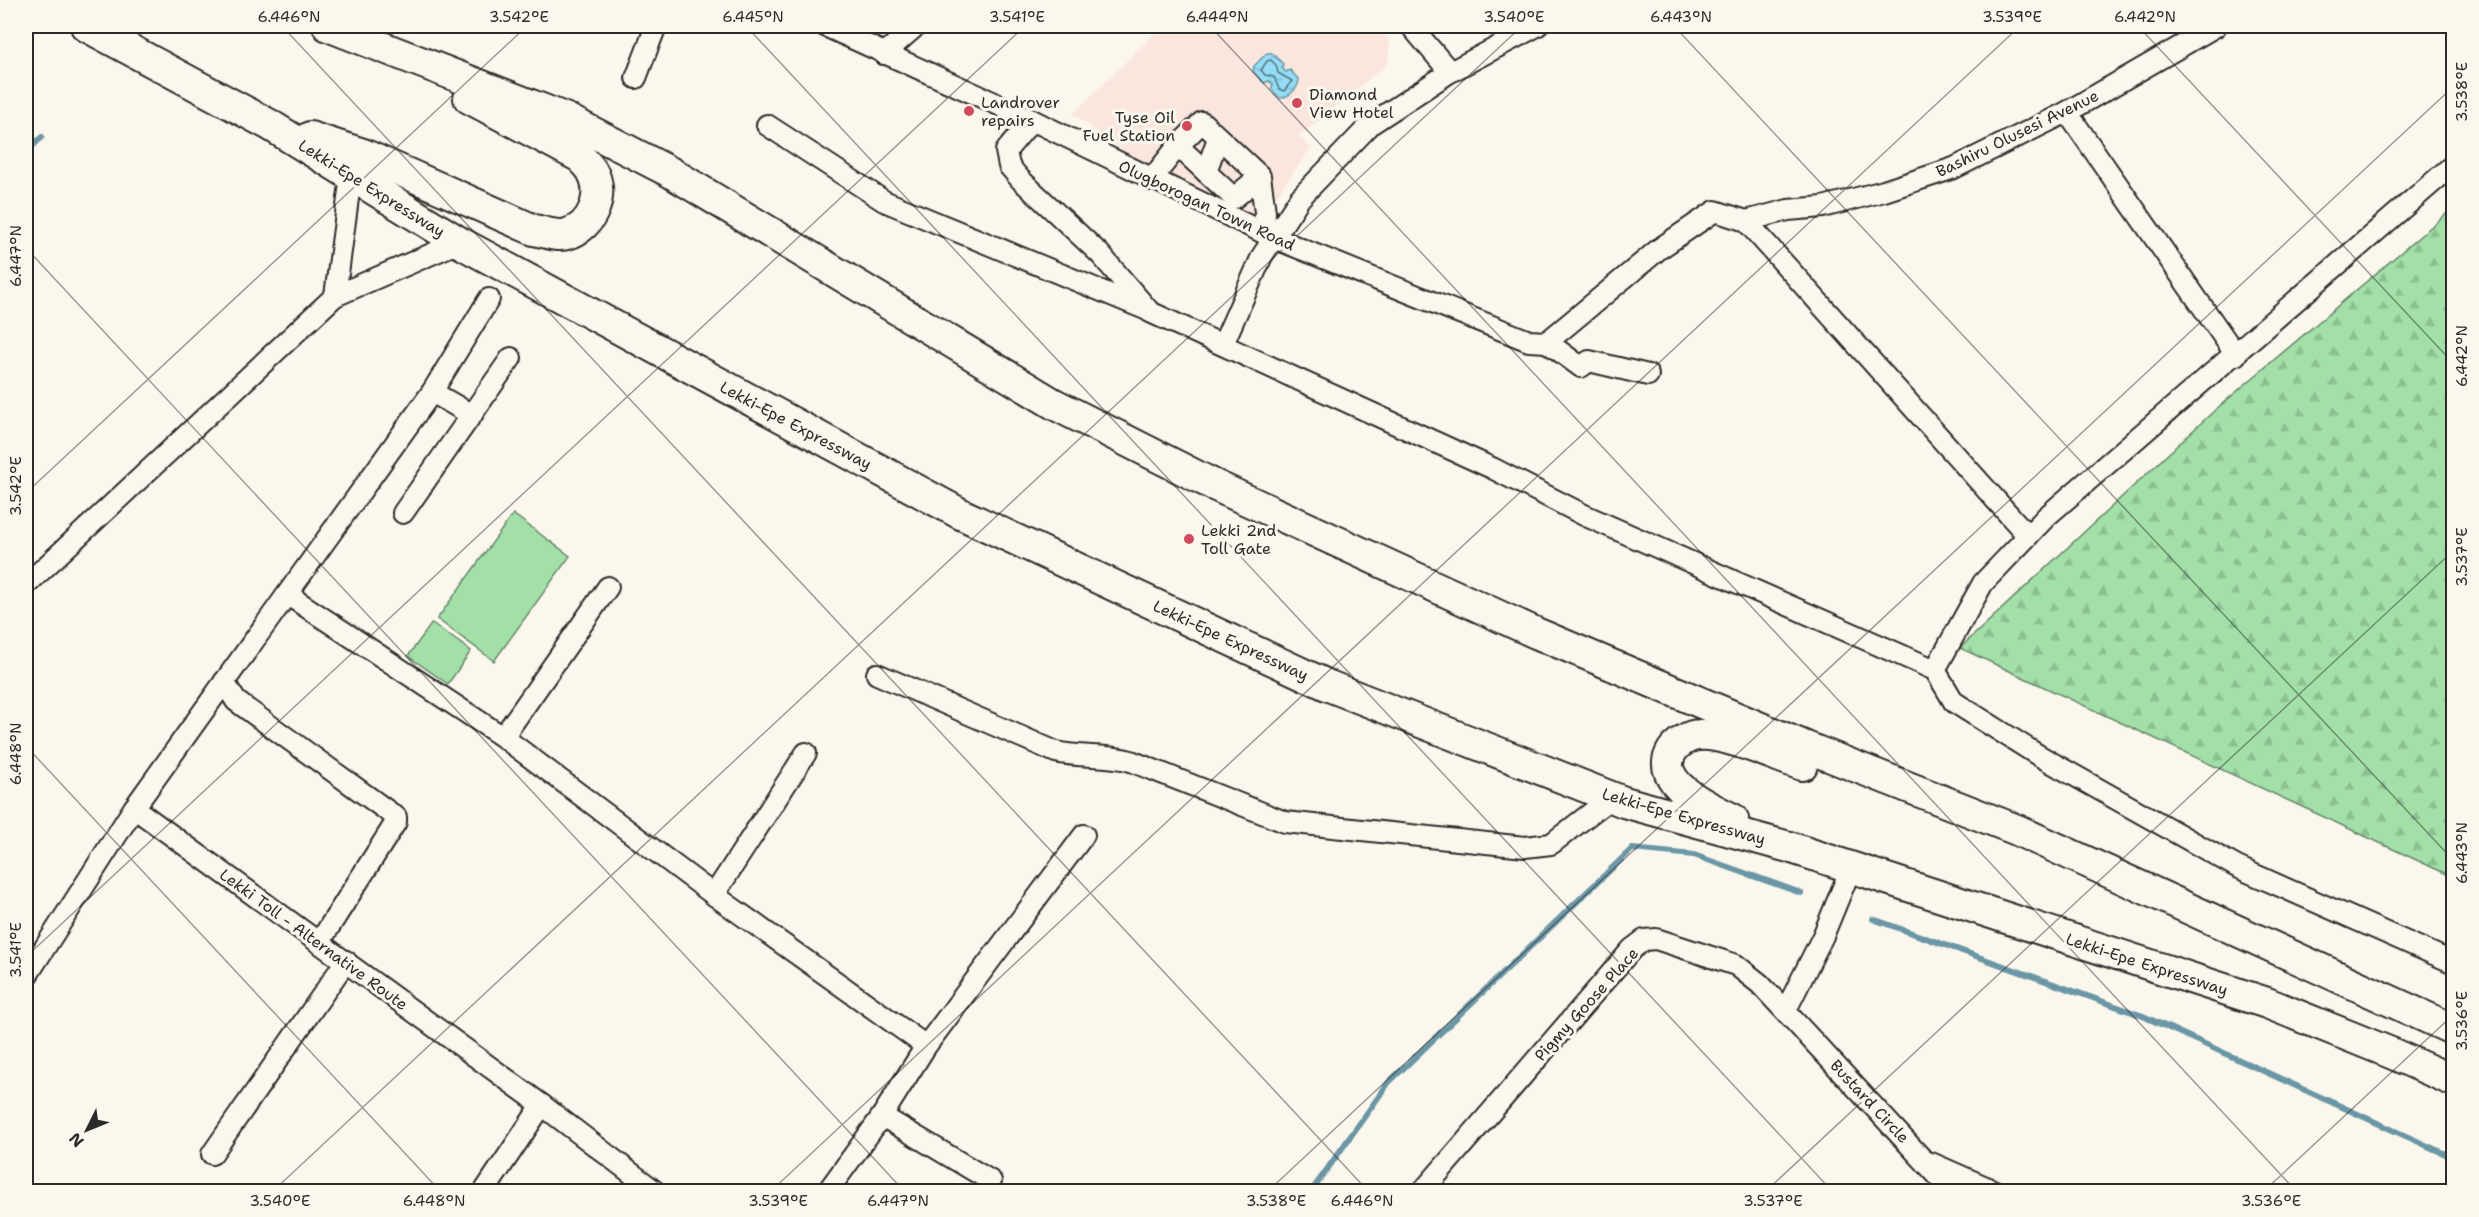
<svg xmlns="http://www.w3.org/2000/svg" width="2479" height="1217" font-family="'Shantell Sans',sans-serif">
	<defs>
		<pattern id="forest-firs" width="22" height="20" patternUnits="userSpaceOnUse" patternTransform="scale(1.5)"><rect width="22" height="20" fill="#a2e0a8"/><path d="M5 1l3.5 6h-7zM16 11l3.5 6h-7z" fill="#8cc091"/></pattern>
		<pattern id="water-ripples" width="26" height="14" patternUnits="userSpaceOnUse" patternTransform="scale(1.5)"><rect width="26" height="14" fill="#95ddf6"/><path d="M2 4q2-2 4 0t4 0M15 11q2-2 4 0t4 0" fill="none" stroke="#81bed3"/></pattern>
	</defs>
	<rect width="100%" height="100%" fill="#fbf7ec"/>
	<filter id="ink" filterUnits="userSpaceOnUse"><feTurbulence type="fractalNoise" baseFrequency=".0167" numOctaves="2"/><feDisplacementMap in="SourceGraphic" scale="12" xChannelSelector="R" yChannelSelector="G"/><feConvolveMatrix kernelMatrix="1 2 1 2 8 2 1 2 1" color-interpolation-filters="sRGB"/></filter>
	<g filter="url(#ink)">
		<!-- built -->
		<path fill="#fae6dc" d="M1176 26H1376L1390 40 1388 63 1299 137 1311 148 1256 224 1158 176 1073 114 1160 28 1168 33Z"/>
		<!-- forest -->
		<path fill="url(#forest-firs)" stroke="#66866a" stroke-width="1.5" d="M2453 208V877L1960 648 2215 410Z"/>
		<!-- pitch -->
		<g fill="#a2e0a8" stroke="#66866a" stroke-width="1.5">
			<path d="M513 514 570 556 494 661 437 619Z"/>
			<path d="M432 623 471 651 448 684 408 656Z"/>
		</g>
		<!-- water -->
		<path fill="url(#water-ripples)" stroke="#6b96a5" stroke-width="1.5" d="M1267 53H1272L1283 64 1282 68 1286 72 1290 70 1299 80C1298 89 1289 97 1280 98L1271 89 1273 85 1269 81 1264 83 1253 71 1254 66Z"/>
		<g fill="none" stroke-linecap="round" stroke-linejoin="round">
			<!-- shore -->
			<path stroke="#55727c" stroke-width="1.5" d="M1271 60 1276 65 1278 73 1292 81 1284 91 1279 89 1274 77 1265 75 1261 70 1267 61Z"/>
			<!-- stream -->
			<g stroke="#6b96a5" stroke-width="6">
				<path d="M26 152 42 137"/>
				<path d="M1873 919 2143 1016 2454 1158"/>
				<path d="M1311 1192 1389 1082 1632 849 1694 855 1801 893"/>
			</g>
			<defs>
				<g id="minor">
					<path d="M825 26 1032 120 1274 238 1529 341 1547 342 1659 249 1715 211 1746 221 1788 210 1823 207 1884 191 1954 168 2067 112 2216 26"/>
					<path d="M1411 26 1450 72"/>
					<path d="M884 54 916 26"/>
					<path d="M636 78 656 26"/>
					<path d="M2067 112 2236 355"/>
					<path d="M1032 120 1006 151 1009 166 1021 180 1100 254 1150 312 1492 468 1584 515 1935 670 1954 702 2038 755 2237 867 2454 963"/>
					<path d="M767 125 884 201 1145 309"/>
					<path d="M1206 172 1218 138"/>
					<path d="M1260 176 1234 198 1178 146 1202 122 1260 176 1265 212 1264 233"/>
					<path d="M1151 180 1178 146"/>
					<path d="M1746 221 2028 536"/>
					<path d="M335 296 351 176"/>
					<path d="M1547 342 1581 367 1589 361 1648 375"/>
					<path d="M1223 344 1262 256 1300 198 1371 124 1450 72 1537 26"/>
					<path d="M432 392 472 415"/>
					<path d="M403 513 511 358"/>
					<path d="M26 585 335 296 459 242"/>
					<path d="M288 595 503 737 714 895 926 1046 882 1116 827 1192"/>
					<path d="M1935 670 1983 583 2047 516 2454 164"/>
					<path d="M877 674 1056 752C1081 758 1106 754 1131 761L1285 822 1525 847 1551 844 1612 797"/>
					<path d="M224 682 236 701 396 817V822L319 943"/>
					<path d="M503 737 608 587"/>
					<path d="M134 808 432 392 489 299"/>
					<path d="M714 895 806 753"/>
					<path d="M26 977 134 808 542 1105 656 1192"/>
					<path d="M1786 1010 1823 936 1851 868"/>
					<path d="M926 1046 1084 835"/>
					<path d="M882 1116 991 1181"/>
					<path d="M212 1154 346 961"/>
					<path d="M1931 1163 1997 1192"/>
					<path d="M484 1192 542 1105"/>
					<path d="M1422 1192 1632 949 1644 940 1656 939 1736 965 1760 984 1953 1192"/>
				</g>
				<g id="highway">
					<path d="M86 26 270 125 459 242 961 514 1329 686 1624 802 1789 847 2267 1003 2391 1053 2454 1081"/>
					<path d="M328 26 567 119 670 172 1054 404 1214 485 1536 633 1806 747 2017 830 2454 1030"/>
					<path d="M310 137 363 154 534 230C544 232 557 237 567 234 593 227 605 194 592 171 589 166 584 161 580 157L469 98"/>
					<path d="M1733 819C1712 809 1652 783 1672 751 1677 743 1690 735 1699 735 1726 733 1775 756 1802 765"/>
				</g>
			</defs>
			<!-- minor casing -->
			<use href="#minor" stroke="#2b2b2b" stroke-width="24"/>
			<!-- highway casing -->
			<use href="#highway" stroke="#2b2b2b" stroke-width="34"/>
			<!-- minor -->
			<use href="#minor" stroke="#fbf7ec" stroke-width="20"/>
			<!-- highway -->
			<use href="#highway" stroke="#fbf7ec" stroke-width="30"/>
		</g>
	</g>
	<!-- ticks -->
	<path fill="none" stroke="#2b2b2b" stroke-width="1.5" stroke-opacity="0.45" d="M282 26 1369 1192M746 26 1833 1192M1210 26 2297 1192M1674 26 2454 861M2138 26 2454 364M26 29 29 26M26 248 905 1192M26 493 527 26M26 746 441 1192M26 957 1025 26M272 1192 1522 26M770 1192 2020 26M1267 1192 2454 86M1765 1192 2454 550M2263 1192 2454 1014"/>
	<!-- markers -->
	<g fill="#d1495b" stroke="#fbf7ec" stroke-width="2">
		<circle cx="1297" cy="103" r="6"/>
		<circle cx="969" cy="111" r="6"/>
		<circle cx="1187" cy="126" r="6"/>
		<circle cx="1189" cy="539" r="6"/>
	</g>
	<g text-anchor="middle" stroke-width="6" stroke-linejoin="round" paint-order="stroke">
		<!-- poi labels -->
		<g font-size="16" fill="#2b2b2b" stroke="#fbf7ec" text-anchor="start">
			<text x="1309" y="100">Diamond<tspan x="1309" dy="18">View Hotel</tspan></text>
			<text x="981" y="108">Landrover<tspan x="981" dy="18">repairs</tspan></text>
			<text x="1175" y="123" text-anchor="end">Tyse Oil<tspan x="1175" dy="18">Fuel Station</tspan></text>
			<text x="1201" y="536">Lekki 2nd<tspan x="1201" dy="18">Toll Gate</tspan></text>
		</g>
		<!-- street labels -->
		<g font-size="16" fill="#2b2b2b" stroke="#fbf7ec">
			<text transform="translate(2017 133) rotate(-26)" y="6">Bashiru Olusesi Avenue</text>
			<text transform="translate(372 188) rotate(32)" y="6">Lekki-Epe Expressway</text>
			<text transform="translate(1207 205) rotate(25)" y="6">Olugborogan Town Road</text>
			<text transform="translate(796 425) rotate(28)" y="6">Lekki-Epe Expressway</text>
			<text transform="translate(1231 640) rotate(25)" y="6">Lekki-Epe Expressway</text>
			<text transform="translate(1684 816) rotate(16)" y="6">Lekki-Epe Expressway</text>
			<text transform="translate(314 939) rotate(36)" y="6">Lekki Toll - Alternative Route</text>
			<text transform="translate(2147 964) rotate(18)" y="6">Lekki-Epe Expressway</text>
			<text transform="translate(1586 1004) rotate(-48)" y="6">Pigmy Goose Place</text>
			<text transform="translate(1870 1101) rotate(47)" y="6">Bustard Circle</text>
		</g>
	</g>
	<!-- margin -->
	<rect width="2479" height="1217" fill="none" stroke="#fbf7ec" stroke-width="66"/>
	<!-- north arrow -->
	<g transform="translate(87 1130) rotate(227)" stroke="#fbf7ec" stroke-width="4.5" paint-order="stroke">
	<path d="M0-4.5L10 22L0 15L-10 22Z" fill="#2b2b2b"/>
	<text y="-9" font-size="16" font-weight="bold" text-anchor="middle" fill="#2b2b2b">N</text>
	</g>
	<rect x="33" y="33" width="2413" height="1151" fill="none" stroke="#2b2b2b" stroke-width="2"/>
	<g font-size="15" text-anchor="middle" fill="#2b2b2b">
		<text x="289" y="22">6.446°N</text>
		<text x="519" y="22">3.542°E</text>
		<text x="753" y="22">6.445°N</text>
		<text x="1017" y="22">3.541°E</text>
		<text x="1217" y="22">6.444°N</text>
		<text x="1514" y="22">3.540°E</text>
		<text x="1681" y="22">6.443°N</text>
		<text x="2012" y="22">3.539°E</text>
		<text x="2145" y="22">6.442°N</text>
		<text transform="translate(2462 92) rotate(-90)" y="5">3.538°E</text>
		<text transform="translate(16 256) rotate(-90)" y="5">6.447°N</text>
		<text transform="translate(2462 356) rotate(-90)" y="5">6.442°N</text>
		<text transform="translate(16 486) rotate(-90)" y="5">3.542°E</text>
		<text transform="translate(2462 557) rotate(-90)" y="5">3.537°E</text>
		<text transform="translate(16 754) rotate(-90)" y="5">6.448°N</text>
		<text transform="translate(2462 853) rotate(-90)" y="5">6.443°N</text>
		<text transform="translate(16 950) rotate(-90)" y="5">3.541°E</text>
		<text transform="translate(2462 1021) rotate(-90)" y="5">3.536°E</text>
		<text x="280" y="1206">3.540°E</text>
		<text x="434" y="1206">6.448°N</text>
		<text x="778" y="1206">3.539°E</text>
		<text x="898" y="1206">6.447°N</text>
		<text x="1276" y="1206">3.538°E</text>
		<text x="1362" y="1206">6.446°N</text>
		<text x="1773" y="1206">3.537°E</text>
		<text x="2271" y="1206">3.536°E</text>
	</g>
</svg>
